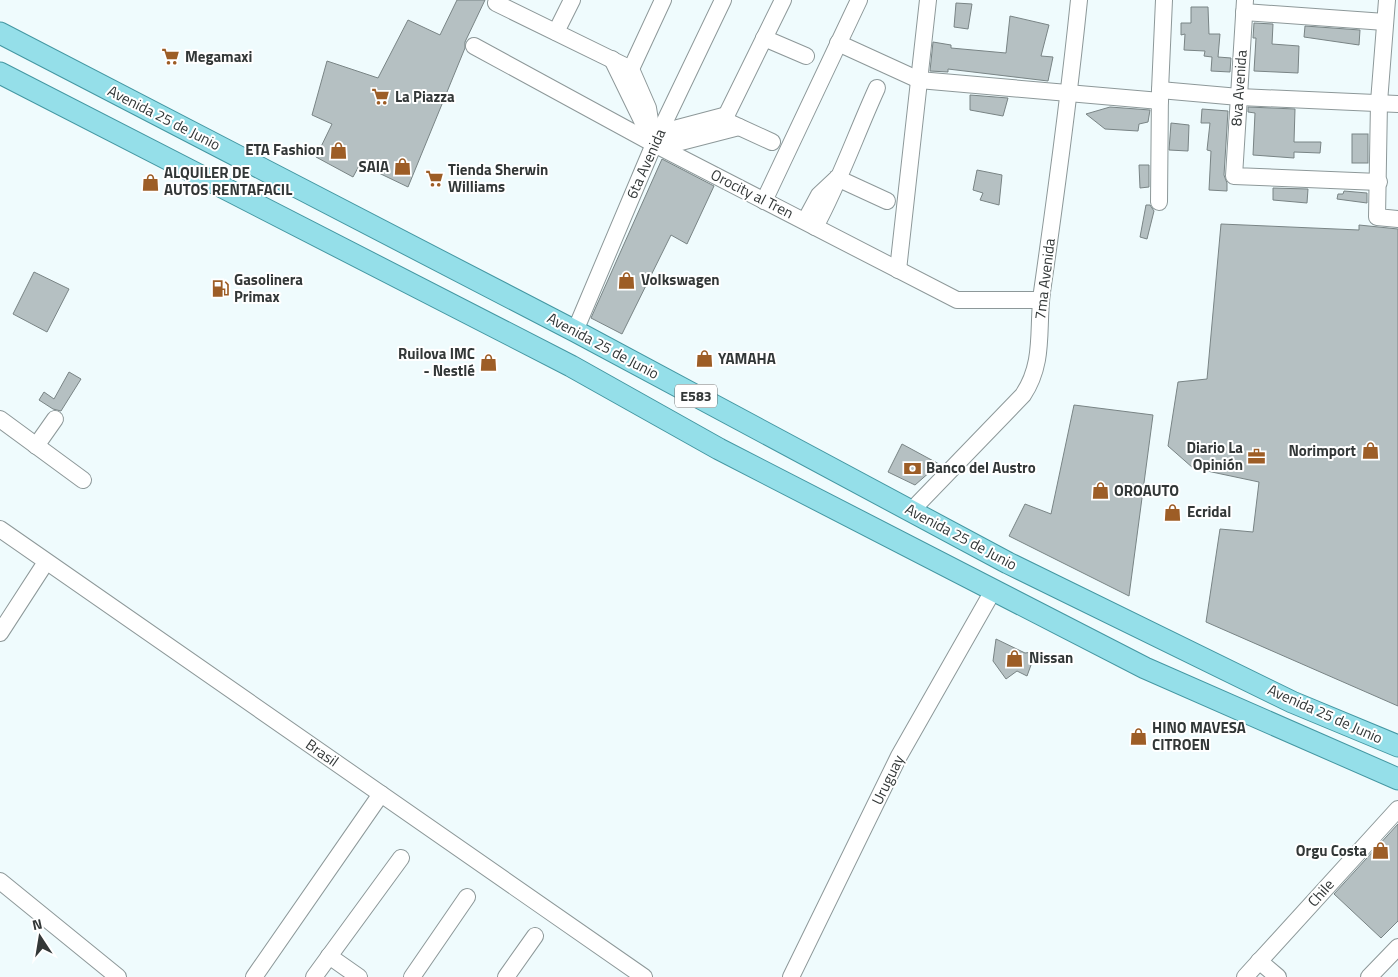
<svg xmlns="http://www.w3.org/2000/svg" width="1398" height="977" font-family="'Titillium Web',sans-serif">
	<rect width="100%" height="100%" fill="#effbfd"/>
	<!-- building -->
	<g fill="#b5c0c2" stroke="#798485">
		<path d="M457 0H485L465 42V48L408 187 360 164 353 177 316 157 332 124 312 115 327 61 378 78 408 20 440 35Z"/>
		<path d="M956 3 972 4 968 29 954 27Z"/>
		<path d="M1191 7H1208L1209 34H1220L1218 57 1231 58 1230 72 1211 71 1212 57 1204 56 1205 51 1184 50 1185 34 1181 35V23H1191Z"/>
		<path d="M1010 16 1049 25 1041 56 1053 57 1048 81 948 69V72L930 71 933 42 951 45V48L1006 53Z"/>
		<path d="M1254 23 1273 24 1272 44 1299 46 1298 73 1254 71 1256 38H1253Z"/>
		<path d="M1305 26 1360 30 1359 45 1304 37Z"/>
		<path d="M970 95 1008 98 1003 116 970 110Z"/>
		<path d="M1110 107 1150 110 1148 122 1139 124 1138 131 1105 129 1086 114Z"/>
		<path d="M1248 107 1295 109 1294 142H1321L1320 153 1294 152V158L1253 155 1255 113 1248 112Z"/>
		<path d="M1202 109 1228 111 1224 175 1227 183V191L1209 190 1211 151 1207 150 1210 123H1201Z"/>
		<path d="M1171 123 1189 125 1188 151 1169 150Z"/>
		<rect x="1352" y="134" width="16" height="29"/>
		<path d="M662 159 714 186 687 244 671 235 622 334 591 318Z"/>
		<path d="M1139 165H1149V187L1140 188Z"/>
		<path d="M977 170 1002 175 999 205 980 200 983 193 973 190Z"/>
		<path d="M1273 188 1308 189 1307 203 1273 200Z"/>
		<path d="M1344 191 1367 193V203L1337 199 1338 194H1343Z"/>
		<path d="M1146 205H1150L1154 211 1147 239 1140 237Z"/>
		<path d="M1221 224 1359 230V225L1398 229V706L1206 622 1220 529 1253 532 1259 482 1193 468 1168 446 1178 382 1207 379Z"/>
		<path d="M34 272 69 289 47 332 13 314Z"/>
		<path d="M69 372 81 379 61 411 53 409 39 400 44 392 54 399Z"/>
		<path d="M1074 405 1153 415 1129 596 1009 536 1025 504 1051 514Z"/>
		<path d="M902 444 939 464 915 485 888 472Z"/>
		<path d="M996 639 1025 653 1033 652 1036 656V660L1031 665 1027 676 1017 671 1006 679 993 661Z"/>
		<path d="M1398 824V921L1381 938 1334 894Z"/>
	</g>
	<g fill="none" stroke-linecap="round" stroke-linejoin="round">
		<defs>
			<g id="minor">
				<path d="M1245 0 1234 176 1379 182"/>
				<path d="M1387 0 1379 102 1377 217 1398 219"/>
				<path d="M496 3 631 69 648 108 654 144"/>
				<path d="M1244 12 1385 22"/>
				<path d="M556 32 572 0"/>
				<path d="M764 38 806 56"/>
				<path d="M838 43 919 80 1160 101"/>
				<path d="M474 46 654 144 957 300H1041"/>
				<path d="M612 59 648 133"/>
				<path d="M631 69 663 0"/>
				<path d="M1160 90 1239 97 1398 104"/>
				<path d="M772 142 724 120 783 0"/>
				<path d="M656 143 674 129 727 115"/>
				<path d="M656 144 677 143 739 127"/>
				<path d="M837 178 887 201"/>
				<path d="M764 201 859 0"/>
				<path d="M1159 202 1160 90 1164 0"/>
				<path d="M805 221 819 195 835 180"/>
				<path d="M815 227C839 183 856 134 877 88"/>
				<path d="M898 270 928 0"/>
				<path d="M575 331 654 144 723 0"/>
				<path d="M0 419 83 480"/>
				<path d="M36 446 55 419"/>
				<path d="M911 511 1023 395C1045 362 1037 329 1042 292 1056 194 1069 98 1079 0"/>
				<path d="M0 529 644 977"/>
				<path d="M0 633 46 562"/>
				<path d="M0 881 118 977"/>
				<path d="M329 956 359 977"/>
				<path d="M1259 961 1278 977"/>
				<path d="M254 977 381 794"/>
				<path d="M314 977 401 858"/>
				<path d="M412 977 467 897"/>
				<path d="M506 977 535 936"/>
				<path d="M791 977 899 756 994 589"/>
				<path d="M1245 977 1398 809"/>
				<path d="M1369 977 1398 947"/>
			</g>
			<g id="major">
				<path d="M0 33 575 331 1008 563 1292 702 1398 746"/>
				<path d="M0 73 571 366 719 449 1145 668 1398 779"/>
			</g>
		</defs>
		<!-- minor casing -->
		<use href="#minor" stroke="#8d9899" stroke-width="18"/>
		<!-- major casing -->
		<use href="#major" stroke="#4497a2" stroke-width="23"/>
		<!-- minor -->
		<use href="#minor" stroke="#fff" stroke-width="16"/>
		<!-- major -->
		<use href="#major" stroke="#95dfe9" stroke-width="21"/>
	</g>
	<!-- icons -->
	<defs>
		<symbol id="supermarket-bare" viewBox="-9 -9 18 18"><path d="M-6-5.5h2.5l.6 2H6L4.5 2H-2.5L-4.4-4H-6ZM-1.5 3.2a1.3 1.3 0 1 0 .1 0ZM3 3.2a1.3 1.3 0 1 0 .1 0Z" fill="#9d5d26" stroke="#fff" stroke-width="2.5" paint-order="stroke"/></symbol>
		<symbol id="shop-bare" viewBox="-9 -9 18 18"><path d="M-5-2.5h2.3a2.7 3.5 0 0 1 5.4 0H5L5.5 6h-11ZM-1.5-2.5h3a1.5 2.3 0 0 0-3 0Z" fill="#9d5d26" stroke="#fff" stroke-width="2.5" paint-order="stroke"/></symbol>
		<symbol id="fuel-bare" viewBox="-9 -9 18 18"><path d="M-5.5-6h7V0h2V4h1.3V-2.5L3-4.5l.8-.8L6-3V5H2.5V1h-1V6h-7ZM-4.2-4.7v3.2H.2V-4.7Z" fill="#9d5d26" stroke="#fff" stroke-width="2.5" paint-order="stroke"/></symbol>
		<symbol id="office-bare" viewBox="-9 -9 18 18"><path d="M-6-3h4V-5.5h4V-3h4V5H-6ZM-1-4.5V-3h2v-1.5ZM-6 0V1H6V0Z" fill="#9d5d26" stroke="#fff" stroke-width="2.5" paint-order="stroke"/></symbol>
		<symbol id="bank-bare" viewBox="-9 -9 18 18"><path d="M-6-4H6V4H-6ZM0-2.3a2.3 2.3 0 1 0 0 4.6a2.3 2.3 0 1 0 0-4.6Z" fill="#9d5d26" stroke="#fff" stroke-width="2.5" paint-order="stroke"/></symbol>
	</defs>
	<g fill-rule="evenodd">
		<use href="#supermarket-bare" x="158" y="44" width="25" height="25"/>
		<use href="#supermarket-bare" x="368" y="84" width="25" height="25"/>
		<use href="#shop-bare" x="326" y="138" width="25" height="25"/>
		<use href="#shop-bare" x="390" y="154" width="25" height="25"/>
		<use href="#supermarket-bare" x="422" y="166" width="25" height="25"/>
		<use href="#shop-bare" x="138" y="170" width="25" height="25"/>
		<use href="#shop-bare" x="614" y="268" width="25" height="25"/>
		<use href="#fuel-bare" x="208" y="276" width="25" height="25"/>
		<use href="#shop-bare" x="692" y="346" width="25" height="25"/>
		<use href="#shop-bare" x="476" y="350" width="25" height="25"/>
		<use href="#shop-bare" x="1358" y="438" width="25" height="25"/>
		<use href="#office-bare" x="1244" y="444" width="25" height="25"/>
		<use href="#bank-bare" x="900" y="456" width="25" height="25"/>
		<use href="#shop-bare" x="1088" y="478" width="25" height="25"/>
		<use href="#shop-bare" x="1160" y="500" width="25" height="25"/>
		<use href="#shop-bare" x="1002" y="646" width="25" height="25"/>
		<use href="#shop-bare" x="1126" y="724" width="25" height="25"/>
		<use href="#shop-bare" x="1368" y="838" width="25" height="25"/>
	</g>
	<g text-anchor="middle" stroke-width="4" stroke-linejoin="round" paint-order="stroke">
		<!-- shield labels -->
		<rect fill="#fff" stroke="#707373" stroke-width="1" x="675" y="384.5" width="42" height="23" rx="4"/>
		<g font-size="14" font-weight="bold" fill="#323737">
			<text x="696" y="401">E583</text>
		</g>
		<!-- poi labels -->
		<g font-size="15" font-weight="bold" fill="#323737" stroke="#fff" text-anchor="start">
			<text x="185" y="62">Megamaxi</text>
			<text x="395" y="102">La Piazza</text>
			<text x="324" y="155" text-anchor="end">ETA Fashion</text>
			<text x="389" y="172" text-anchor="end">SAIA</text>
			<text x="448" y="175">Tienda Sherwin<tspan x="448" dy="17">Williams</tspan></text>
			<text x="164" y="178">ALQUILER DE<tspan x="164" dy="17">AUTOS RENTAFACIL</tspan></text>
			<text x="234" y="285">Gasolinera<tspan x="234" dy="17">Primax</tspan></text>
			<text x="641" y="285">Volkswagen</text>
			<text x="475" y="359" text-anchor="end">Ruilova IMC<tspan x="475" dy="17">- Nestlé</tspan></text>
			<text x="718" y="364">YAMAHA</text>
			<text x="1243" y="453" text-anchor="end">Diario La<tspan x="1243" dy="17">Opinión</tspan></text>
			<text x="1356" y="456" text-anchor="end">Norimport</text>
			<text x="926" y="473">Banco del Austro</text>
			<text x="1114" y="496">OROAUTO</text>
			<text x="1187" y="517">Ecridal</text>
			<text x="1029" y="663">Nissan</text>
			<text x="1152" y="733">HINO MAVESA<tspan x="1152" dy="17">CITROEN</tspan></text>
			<text x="1367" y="856" text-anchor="end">Orgu Costa</text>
		</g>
		<!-- street labels -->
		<g font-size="15" fill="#323737" stroke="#fff">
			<text transform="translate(1239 88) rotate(-86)" y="5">8va Avenida</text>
			<text transform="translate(164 118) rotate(27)" y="5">Avenida 25 de Junio</text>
			<text transform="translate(646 164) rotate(-66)" y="5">6ta Avenida</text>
			<text transform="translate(752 194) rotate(27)" y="5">Orocity al Tren</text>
			<text transform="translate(1045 279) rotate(-83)" y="5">7ma Avenida</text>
			<text transform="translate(603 346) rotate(28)" y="5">Avenida 25 de Junio</text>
			<text transform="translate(961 537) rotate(28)" y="5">Avenida 25 de Junio</text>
			<text transform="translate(1325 714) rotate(24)" y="5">Avenida 25 de Junio</text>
			<text transform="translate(322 753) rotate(35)" y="5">Brasil</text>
			<text transform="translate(888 780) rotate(-64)" y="5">Uruguay</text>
			<text transform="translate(1321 893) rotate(-48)" y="5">Chile</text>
		</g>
	</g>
	<!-- north arrow -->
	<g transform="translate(40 937) rotate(348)" stroke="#ffffff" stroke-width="4" paint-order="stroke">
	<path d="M0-4L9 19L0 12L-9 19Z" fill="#323737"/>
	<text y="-8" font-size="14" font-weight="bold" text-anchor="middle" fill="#323737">N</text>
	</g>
</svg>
